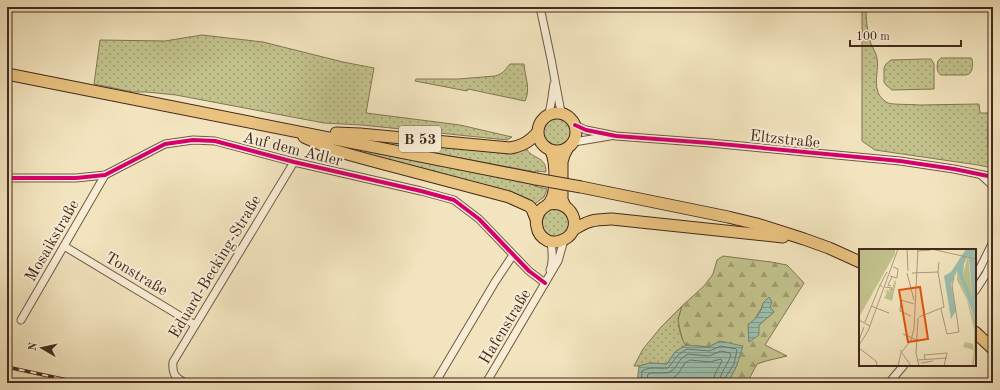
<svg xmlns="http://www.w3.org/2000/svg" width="1000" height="390" font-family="'Old Standard TT',serif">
	<defs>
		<pattern id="grass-dots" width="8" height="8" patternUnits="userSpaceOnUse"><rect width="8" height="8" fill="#c2c28c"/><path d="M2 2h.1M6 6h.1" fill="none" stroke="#9f9e72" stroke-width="1.8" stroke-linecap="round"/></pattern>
		<pattern id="forest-firs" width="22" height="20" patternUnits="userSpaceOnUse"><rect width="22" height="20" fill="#c2c28c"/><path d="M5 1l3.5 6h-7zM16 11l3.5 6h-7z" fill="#9f9e72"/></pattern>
		<pattern id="water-rules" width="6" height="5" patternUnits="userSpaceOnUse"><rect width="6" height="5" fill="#9cbfae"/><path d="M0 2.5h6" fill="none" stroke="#819b8d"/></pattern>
	</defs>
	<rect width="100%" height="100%" fill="#f2e4be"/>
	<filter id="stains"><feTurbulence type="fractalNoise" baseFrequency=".005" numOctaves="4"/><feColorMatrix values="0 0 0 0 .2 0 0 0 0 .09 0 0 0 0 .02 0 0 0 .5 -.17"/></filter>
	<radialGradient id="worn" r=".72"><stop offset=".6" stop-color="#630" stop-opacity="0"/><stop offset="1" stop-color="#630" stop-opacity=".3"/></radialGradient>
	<!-- grass -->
	<g fill="url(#grass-dots)" stroke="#847654">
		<path d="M862 7H866C866 19 867 32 871 44 873 48 876 53 877 58 879 69 874 81 878 92 879 96 884 101 888 103 894 105 911 104 919 105L979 104 980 113H993V126H988V147L993 148V168L978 165 875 150 862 141Z"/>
		<path d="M202 35 263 42 343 62 374 68 366 113 460 125 512 137 507 140 362 125 324 123 176 95 147 92H133L94 84 100 40 165 41Z"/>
		<path d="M941 58H971L972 59C973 65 973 74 966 75H941C936 72 937 66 938 61Z"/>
		<path d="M924 59H931L934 64V89L892 90 886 85 884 82V68L886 64 891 60Z"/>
		<path d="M510 64H524C525 78 531 88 525 101L468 89 467 91 415 81 416 79H458L495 76C503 74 505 70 510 64Z"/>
		<circle cx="556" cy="133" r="15"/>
		<path d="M355 138 526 148C532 160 546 155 546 172L535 171V172Z"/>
		<path d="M339 144 534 184V186L547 189 544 197 532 206 339 147Z"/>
		<path d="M557 208 568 214 569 229 559 237C556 237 552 237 549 236 539 231 540 217 548 211 551 209 554 209 557 208Z"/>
		<path d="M682 306C681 310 679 315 679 319 678 328 681 338 686 345L675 352 667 364 650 363 639 366H634L643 349 661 327Z"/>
	</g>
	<!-- forest -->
	<path fill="url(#forest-firs)" stroke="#847654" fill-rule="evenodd" d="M723 256 771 262 787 265 804 283 765 345 787 356 766 361 757 364 747 383H736L729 380 737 365 720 341 709 347 686 345 683 341 680 330 678 320 682 306 704 286 713 274 717 260ZM769 297 770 307 774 312 759 325 749 341V329L762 307 763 303Z"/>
	<!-- water -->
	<g fill="url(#water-rules)" stroke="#798374">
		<path d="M769 297 772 302 770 307 774 312 759 325V335L749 342 748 324C755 321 762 311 763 303Z"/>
		<path d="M720 341 743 346 737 365 728 383H637L639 366 650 363 667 364 675 352 686 345 709 347Z"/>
	</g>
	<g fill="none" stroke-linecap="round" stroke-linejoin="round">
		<!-- shore -->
		<g stroke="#707466" stroke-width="1">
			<path d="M641 383 642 371C650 366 659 369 668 368L678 355 687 349 709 351 721 346 736 349 737 350 734 364 725 378 724 383"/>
			<path d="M646 383 648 374 651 373H666L670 372 674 369 681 359 688 354 709 356 721 351 730 353 731 355C728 364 720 373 719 383"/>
			<path d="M652 383V380L654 379H666L673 378 678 374 685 363 690 360 710 362 721 359 722 361 715 374 713 383"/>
		</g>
		<defs>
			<g id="street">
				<path d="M540 7 551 59 560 107 562 114"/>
				<path d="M548 115C552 105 552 94 554 84"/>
				<path d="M575 125 586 130 616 136 710 143 900 161 954 169 993 177"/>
				<path d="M574 142 610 136"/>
				<path d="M981 175 993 186"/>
				<path d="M7 178H76L105 175 165 144 193 140 215 141 294 162 421 191 454 200 479 219 529 271 545 283"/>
				<path d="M64 246 195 325"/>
				<path d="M550 270C554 261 552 251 551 242"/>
				<path d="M975 276 980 268 993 242"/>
				<path d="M975 291 986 274 993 259"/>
				<path d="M21 320 105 175"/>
				<path d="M186 383C175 378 172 374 173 362L294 162"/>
				<path d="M435 383 495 282 513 255"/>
				<path d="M486 383 558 261 564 240"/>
				<path d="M889 383 904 365"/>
			</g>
			<g id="primary">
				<path d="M7 74 536 179"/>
				<circle cx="557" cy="132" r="19"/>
				<path d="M336 133 360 134 510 148C522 146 529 142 537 133"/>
				<path d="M304 137 333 150 369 160 509 197 529 206 532 209 536 219"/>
				<path d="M581 187 728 217 757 224 804 239 829 248 860 262"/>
				<path d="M549 204C575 199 585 234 560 241 556 243 552 242 548 241 542 238 538 234 537 227 535 220 538 212 543 208 546 206 548 205 550 202 557 192 556 162 551 151"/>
				<path d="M565 206 562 200V162L564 155 567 149"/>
				<path d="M573 230C589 220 593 220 612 219L783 237"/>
				<path d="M975 332 993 349"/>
			</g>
		</defs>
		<!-- street casing -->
		<use href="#street" stroke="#705845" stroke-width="9"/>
		<!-- primary casing -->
		<use href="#primary" stroke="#45291d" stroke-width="13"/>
		<!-- street -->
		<use href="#street" stroke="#f7edd5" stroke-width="7"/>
		<!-- primary -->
		<use href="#primary" stroke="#e9c27f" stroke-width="11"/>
		<defs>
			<path id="rail" d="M7 367 81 383"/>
		</defs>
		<!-- rail casing -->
		<use href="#rail" stroke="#45291d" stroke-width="3.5"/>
		<!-- rail -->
		<use href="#rail" stroke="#f7edd5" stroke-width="2" stroke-dasharray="6" stroke-linecap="butt"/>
		<defs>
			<path id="primary-bridge" d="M536 179 581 187"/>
		</defs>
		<!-- primary-bridge casing -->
		<use href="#primary-bridge" stroke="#45291d" stroke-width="13" stroke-linecap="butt"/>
		<!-- primary-bridge -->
		<use href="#primary-bridge" stroke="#e9c27f" stroke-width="11"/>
		<defs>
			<g id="cycleway">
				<path d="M575 125 586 130 616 136 710 143 900 161 954 169 993 177"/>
				<path d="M7 178H76L105 175 165 144 193 140 215 141 294 162 421 191 454 200 479 219 529 271 545 283"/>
			</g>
		</defs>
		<!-- cycleway casing -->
		<use href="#cycleway" stroke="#f7edd5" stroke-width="6"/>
		<!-- cycleway -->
		<use href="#cycleway" stroke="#d6006c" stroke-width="4"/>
	</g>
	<g text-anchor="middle" stroke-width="4" stroke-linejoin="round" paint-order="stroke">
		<!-- shield labels -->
		<rect fill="#f7edd5" stroke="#7a6454" stroke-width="1" x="399" y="126" width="42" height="26" rx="3"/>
		<g font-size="15" font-weight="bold" fill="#45291d">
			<text x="420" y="144">B 53</text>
		</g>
		<!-- street labels -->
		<g font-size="16" fill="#45291d" stroke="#f7edd5">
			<text transform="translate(785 138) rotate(6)" y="6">Eltzstraße</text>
			<text transform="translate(293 148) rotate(14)" y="6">Auf dem Adler</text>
			<text transform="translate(51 240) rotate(-60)" y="6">Mosaikstraße</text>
			<text transform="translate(214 266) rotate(-59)" y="6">Eduard-Becking-Straße</text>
			<text transform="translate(137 273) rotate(31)" y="6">Tonstraße</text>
			<text transform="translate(504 326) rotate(-59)" y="6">Hafenstraße</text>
		</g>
	</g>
	<!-- overview -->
	<g transform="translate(859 249)">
		<rect width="117" height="117" fill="#f2e4be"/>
		<path d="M109 6 113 46 115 50 110 42 104 26ZM98 22 116 72 117 91 115 117H113L115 101 104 98 106 93 114 95 115 101V80L108 51 98 31ZM36 30 37 34 33 52 25 49 28 44 23 42 28 43 27 40 32 43Z" fill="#c2c28c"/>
		<path d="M0 0H36V5L0 68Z" fill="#c2c28c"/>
		<path d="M107 0H117V90L114 65 98 22 92 35 97 62 92 70 85 27 92 23ZM109 6 111 19 113 47 104 26 105 15Z" fill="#9cbfae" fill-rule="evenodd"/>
		<path fill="none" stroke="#ad997e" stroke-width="1" d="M48 0 49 22M72 0 117 10M58 2 72 1M48 24 55 51M53 24 79 23M31 27 38 29 39 20 34 18M32 37 29 36 33 28M24 38 21 36 28 23M26 38 33 39 32 42 30 40M12 57 30 64M82 60 88 85M52 67 41 62 42 51 55 55M60 68 85 58 79 23 80 13M59 69 57 104 60 117M0 71 11 77M6 73 21 36M44 85 60 92M88 85 100 83 93 36 95 29M0 91 5 78M0 96 9 82 39 0M0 99 17 112 18 117M41 101 52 117M66 110 65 106 88 104 85 117M59 111 88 109M62 114 74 112M39 117 42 104 52 91 55 80 59 0"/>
		<path fill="#e0570d" fill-opacity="0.15" stroke="#e0570d" stroke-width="2" d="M61 38 69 90 49 93 40 41Z"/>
		<rect width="117" height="117" fill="none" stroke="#45291d" stroke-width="2"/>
	</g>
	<!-- margin -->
	<rect width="1000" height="390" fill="none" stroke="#f2e4be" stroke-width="24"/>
	<rect x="8" y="8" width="984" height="374" fill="none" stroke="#45291d" stroke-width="2"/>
	<rect x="12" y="12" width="976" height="366" fill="none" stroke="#45291d"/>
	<!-- north arrow -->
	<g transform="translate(42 348) rotate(279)" stroke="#f7edd5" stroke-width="3" paint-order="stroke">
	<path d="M0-3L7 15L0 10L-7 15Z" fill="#45291d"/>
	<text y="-6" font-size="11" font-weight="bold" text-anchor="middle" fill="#45291d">N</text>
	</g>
	<!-- scale -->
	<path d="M850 40v6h111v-6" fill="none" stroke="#45291d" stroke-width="2"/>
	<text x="856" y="40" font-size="12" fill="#45291d" stroke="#f7edd5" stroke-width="3" paint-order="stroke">100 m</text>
	<rect width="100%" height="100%" filter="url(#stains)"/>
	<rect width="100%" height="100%" fill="url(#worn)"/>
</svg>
